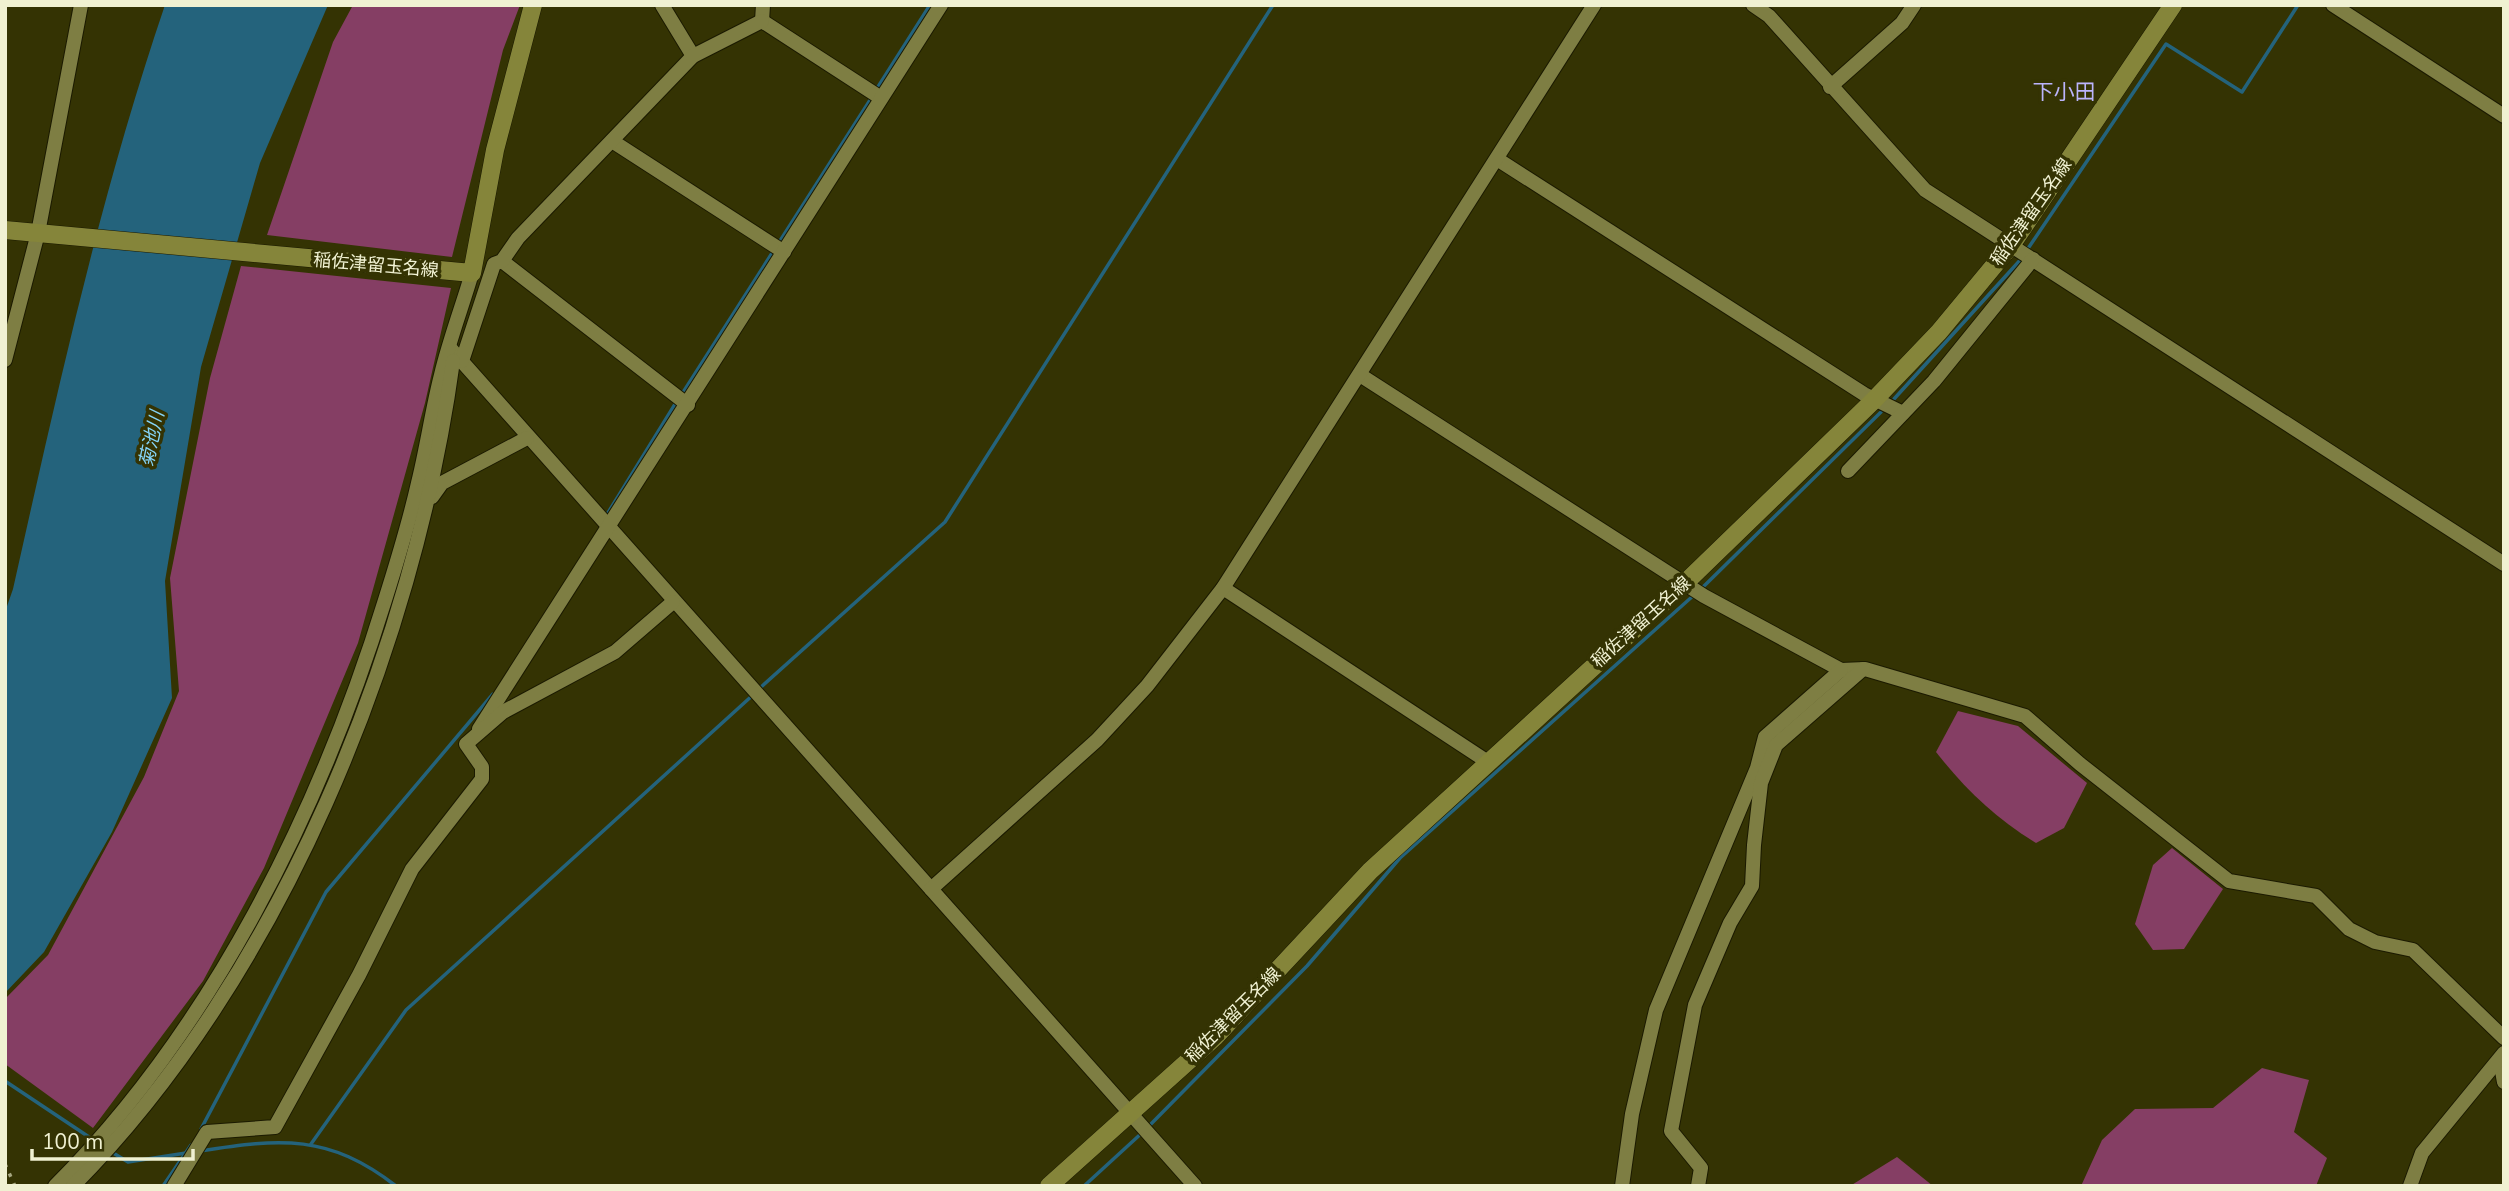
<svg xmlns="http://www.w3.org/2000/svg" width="2509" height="1191" font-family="'Nunito Sans','Noto Sans JP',sans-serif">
	<rect width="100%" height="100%" fill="#343303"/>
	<!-- green -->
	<g fill="#853e64">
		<path d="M353 5H520L503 50 452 257 267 235 333 42Z"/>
		<path d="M241 266 451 288 425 403 358 643 264 868 203 981 93 1128 5 1064V999L48 955 144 777 179 691 170 578 210 378Z"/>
		<path d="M1958 711 2018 726 2087 783 2064 828 2036 843C1995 818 1965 789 1936 752Z"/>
		<path d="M2172 848 2223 889 2184 949 2153 950 2135 924 2153 865Z"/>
		<path d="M2262 1068 2309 1080 2294 1132 2327 1158 2316 1186H2081L2102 1140 2135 1109 2213 1108Z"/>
		<path d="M1897 1157 1933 1186H1850Z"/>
	</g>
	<!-- water -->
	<path fill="#24637c" d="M165 5H328L260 163 201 367 165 581 172 698 112 832 44 952 5 993V612L13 589C57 393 100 196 165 5Z"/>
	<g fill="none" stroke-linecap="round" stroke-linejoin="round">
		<!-- stream -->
		<g stroke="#24637c" stroke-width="3.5">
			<path d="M876 90 930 5"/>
			<path d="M778 244 872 97"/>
			<path d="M2027 250 2166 44 2242 92 2298 5"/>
			<path d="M682 394 774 250"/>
			<path d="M1894 399 2023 257"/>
			<path d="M606 516 677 401"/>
			<path d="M1700 590 1881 412"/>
			<path d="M760 688 945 522 1273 5"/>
			<path d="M5 1081 92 1139"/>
			<path d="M1149 1126 1307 966 1400 858 1694 595"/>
			<path d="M201 1129 326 892 493 694"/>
			<path d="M311 1144 406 1010 754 694"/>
			<path d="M110 1151 128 1162 186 1153"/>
			<path d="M200 1151C281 1138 329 1134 396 1186"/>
			<path d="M163 1186 191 1145"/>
			<path d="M1084 1186 1144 1131"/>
		</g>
		<defs>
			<g id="minor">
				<path d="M662 5 693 56"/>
				<path d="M1753 5 1769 16 1925 190 2504 564"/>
				<path d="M2333 5 2504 116"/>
				<path d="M762 21 881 98"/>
				<path d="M762 21 763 5"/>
				<path d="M1830 87 1902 23 1914 5"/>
				<path d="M612 141 784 252"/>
				<path d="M1497 159 1864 394 1903 413"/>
				<path d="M502 261 688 405"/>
				<path d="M450 348 1195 1186"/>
				<path d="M5 360 38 233 81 5"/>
				<path d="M462 361 494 264 502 261 518 238 693 56 762 21"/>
				<path d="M1360 375 1704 596 1841 670 1865 669 2025 716 2080 764 2229 881 2316 896 2349 929 2375 942 2413 950 2504 1038"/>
				<path d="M1848 471 1934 381 2033 259"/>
				<path d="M432 497 442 483 527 438"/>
				<path d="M1223 588 1488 762"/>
				<path d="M479 729 941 5"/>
				<path d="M931 889 1097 740 1147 686 1223 588 1594 5"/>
				<path d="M2500 1060 2504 1082"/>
				<path d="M55 1186C212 1029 320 811 385 600 397 562 409 523 418 483 427 447 432 410 441 375 449 341 462 307 472 273"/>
				<path d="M73 1186C280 978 414 648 453 361"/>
				<path d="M174 1186 207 1132 275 1127 359 975 412 869 482 779V767L466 744 503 712 615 652 673 602"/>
				<path d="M1622 1186 1632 1114 1656 1010 1757 768 1765 737 1841 670"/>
				<path d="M1698 1186 1701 1168 1671 1131 1695 1005 1730 923 1752 886 1754 845 1761 783 1776 745 1863 669"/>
				<path d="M2410 1186 2422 1153 2504 1053"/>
			</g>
			<g id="major">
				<path d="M5 230 472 273 495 150 533 5"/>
				<path d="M1049 1186 1215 1037 1370 871 1685 583 1874 400 1939 332 2012 244 2173 5"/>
			</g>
		</defs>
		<!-- minor casing -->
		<use href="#minor" stroke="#1b1a00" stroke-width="16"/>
		<!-- major casing -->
		<use href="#major" stroke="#1b1a00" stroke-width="19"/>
		<!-- minor -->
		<use href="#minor" stroke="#7e7e43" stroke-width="14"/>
		<!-- major -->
		<use href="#major" stroke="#85853a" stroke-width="18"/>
		<!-- rail -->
		<path stroke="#a7a781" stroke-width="3.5" stroke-dasharray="3.5 7" stroke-linecap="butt" d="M5 1164 15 1186"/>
	</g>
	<g text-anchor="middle" stroke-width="7" stroke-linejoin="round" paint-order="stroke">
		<!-- street labels -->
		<g font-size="18" fill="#f0f1d2" stroke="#343303">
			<text transform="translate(2031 212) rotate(-55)" y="6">稲佐津留玉名線</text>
			<text transform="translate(376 265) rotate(5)" y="6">稲佐津留玉名線</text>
			<text transform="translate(1641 622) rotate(-42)" y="6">稲佐津留玉名線</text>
			<text transform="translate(1233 1015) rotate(-45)" y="6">稲佐津留玉名線</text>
		</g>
		<!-- water labels -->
		<g font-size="19" font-style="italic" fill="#85d4f8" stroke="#343303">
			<text transform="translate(151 439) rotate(-78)" y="7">菊池川</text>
		</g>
		<!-- quarter labels -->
		<g font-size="21" fill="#bbb4fb" stroke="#343303">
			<text x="2064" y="99">下小田</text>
		</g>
	</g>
	<!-- border -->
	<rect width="2509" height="1191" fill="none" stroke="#f0f1d2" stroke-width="14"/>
	<!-- scale -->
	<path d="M32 1149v10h161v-10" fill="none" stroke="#f0f1d2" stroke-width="3.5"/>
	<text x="42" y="1149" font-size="21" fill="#f0f1d2" stroke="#343303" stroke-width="5" paint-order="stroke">100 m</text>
</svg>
